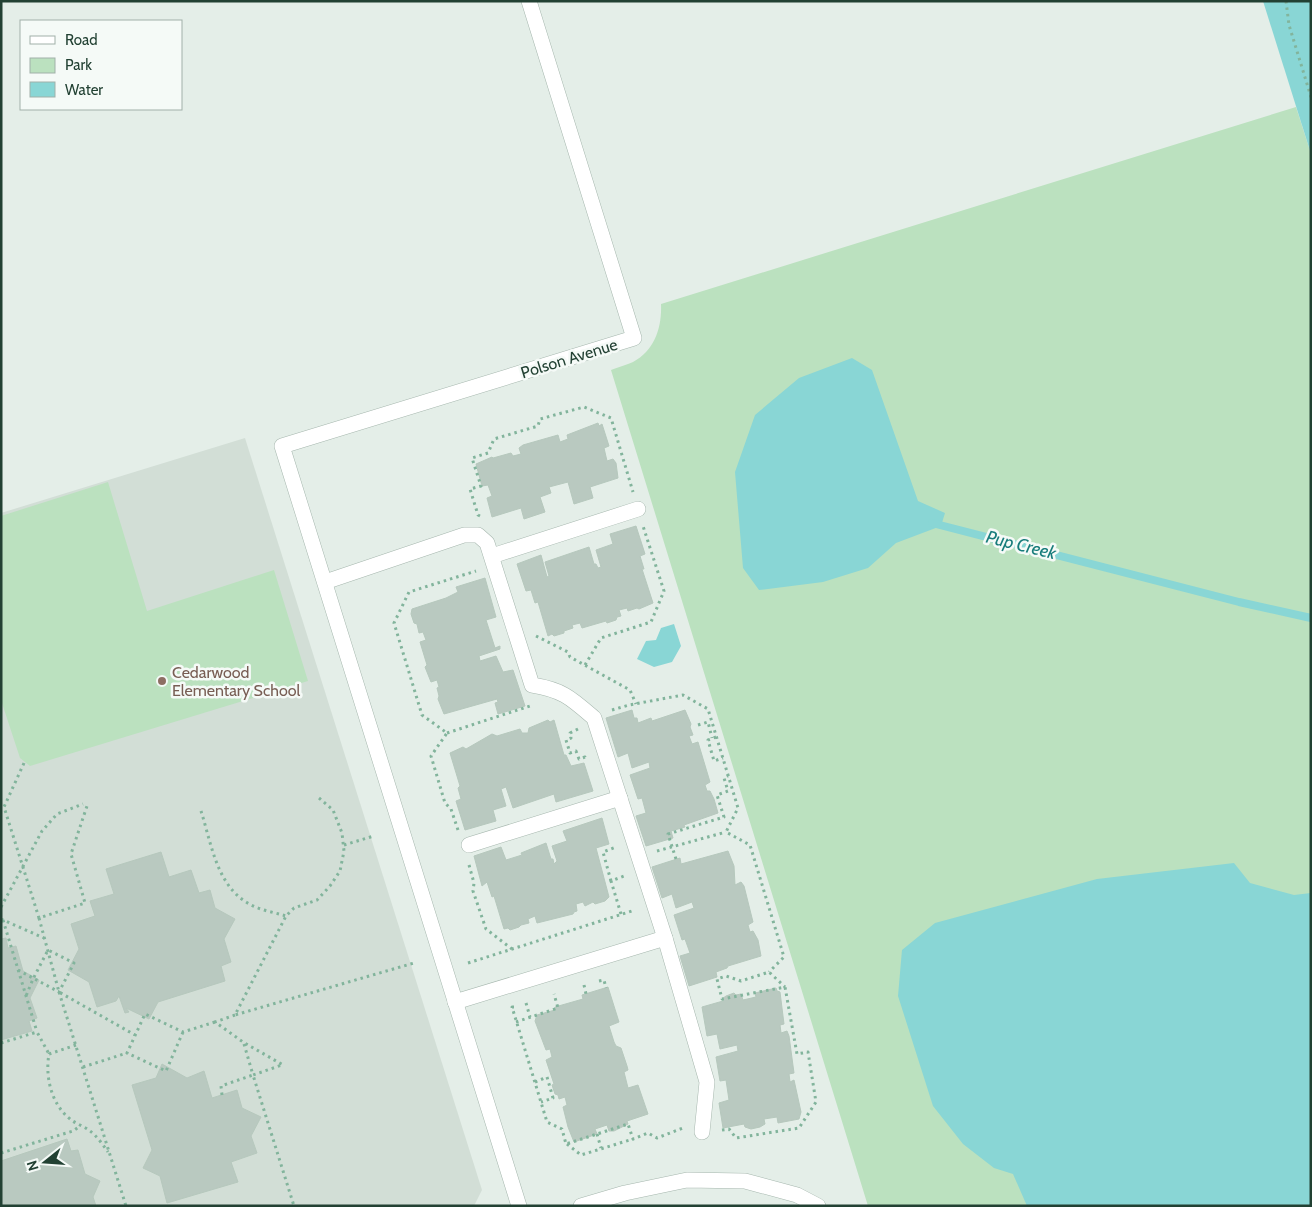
<svg xmlns="http://www.w3.org/2000/svg" width="1312" height="1207" font-family="Cabin,sans-serif">
	<rect width="100%" height="100%" fill="#e4eee8"/>
	<!-- built -->
	<path fill="#d2ded6" d="M245 438 482 1190 474 1206H1V513Z"/>
	<!-- green -->
	<g fill="#bbe1bf">
		<path d="M1296 107 1311 154V1206H868L611 370C618 367 627 365 633 362 655 350 662 327 661 304Z"/>
		<path d="M108 482 147 611 274 570 308 681 30 766 20 758 1 700V516Z"/>
	</g>
	<!-- water -->
	<g fill="#89d6d5">
		<path d="M1263 1H1311V154Z"/>
		<path d="M852 358 872 370 918 501 945 513 941 526 896 543 868 568 823 582 759 590 743 568 735 472 755 415 799 378Z"/>
		<path d="M674 624 681 646 672 662 654 667 637 659 646 641 656 640 661 628Z"/>
		<path d="M1234 863 1250 883 1294 895 1311 893V1206H1027L1013 1174 994 1168 963 1144 933 1106 898 996 902 950 935 923 1097 879Z"/>
	</g>
	<g fill="none" stroke-linecap="round" stroke-linejoin="round">
		<!-- stream -->
		<path stroke="#89d6d5" stroke-width="8" d="M932 523 1239 602 1311 618"/>
	</g>
	<!-- building -->
	<g fill="#b9c9c0" stroke="#b6c8bd">
		<path d="M598 423 599 426 602 424 609 446 604 448 607 461 613 459 616 463 618 478 590 487 593 498 574 504 568 482 549 487 551 493 540 497 545 512 524 519 521 508 492 517 487 498 492 496 488 485 482 486 476 464 492 457 493 458 511 453 513 456 521 454 519 448 523 445 558 435 560 442 568 439 567 435Z"/>
		<path d="M636 526 645 554 640 556 644 569H642L653 603 639 609 637 608 628 611 627 608 619 610 621 616 617 617 616 620 607 623 606 621 582 628 580 623 572 625 573 628 564 631V633L554 636 552 634 548 636 538 602 535 603 531 590 526 591 517 564 541 555 547 577 549 576 545 562 589 547 594 564H596L598 568 601 567 596 550 613 544 610 534Z"/>
		<path d="M485 578 496 617 486 620 495 648 500 646V649L479 656 480 661 496 656 503 672 513 670 525 706 498 714 495 703 498 702 497 699 444 714 438 699 439 696 437 688 439 687 437 680 431 682 425 667 427 665 420 642 426 640 423 632 419 633 417 624 414 623 411 614 412 609 446 598 458 592 456 587Z"/>
		<path d="M632 710 634 718H637L638 723 651 718 652 721 685 710 691 724 690 727 693 735 689 736 692 744 698 742 710 782 705 785 707 791H710L714 799 718 813 684 825 685 827 671 831 673 838 646 846 636 816 646 813 642 798 638 799 630 775 650 768 649 762 632 768 628 753 618 757 606 718Z"/>
		<path d="M548 720 550 722 554 720 564 755H566L571 766 584 763 593 791 556 802 554 794 513 808 506 787 501 789 506 806 493 810 496 821 465 830 456 801 461 799 458 788 460 786 450 753 463 747 466 749 492 734 497 736 520 729 522 733H528L529 728Z"/>
		<path d="M602 818 609 844 596 848 609 897 605 901 595 904 593 902 585 906 583 902 576 904 577 911 574 912 573 914 537 923 535 916 528 919 529 923 521 925 519 927 510 930 508 928 504 929 494 896 492 897 487 882 482 886 474 856 501 847 506 860 522 855 521 853 546 843 551 859H553L554 864 557 861 552 846 567 841 563 831Z"/>
		<path d="M728 851 734 866 735 885 741 882 744 886 753 922 748 925 750 932 753 931 758 940 761 956 728 966 727 968 716 972 717 977 689 986 680 956 690 953 685 939 682 940 674 915 694 908 692 902 676 908 672 894 662 898 652 867 680 858 681 864Z"/>
		<path d="M161 852 169 877 191 870 199 893 210 890 215 908 235 919 224 939 231 962 221 966 225 981 158 1002 149 1019 126 1008 129 1012 125 1013 119 996 116 1001 97 1007 89 982 68 970 79 949 71 924 95 916 90 901 114 894 106 869Z"/>
		<path d="M6 938 8 948 16 946 23 971 39 980 30 998 37 1018 29 1021 32 1031 1 1040V939Z"/>
		<path d="M608 987 619 1022 609 1026 614 1042 616 1046 621 1048 627 1066 628 1070 624 1072 628 1088 638 1085 648 1114 627 1121 628 1124 614 1131H609L607 1125 595 1129 597 1134 574 1142 568 1127 563 1107 567 1105 565 1097 559 1099 558 1095 555 1094 552 1085 554 1084 546 1060 552 1057 550 1049 546 1050 535 1021 537 1015 555 1010V1007L583 999 582 995Z"/>
		<path d="M776 988 777 991 780 992 784 1024 780 1025 781 1033 787 1031 789 1036 794 1073 789 1074 790 1082 794 1080 801 1112 799 1119 778 1123 777 1117 764 1119 765 1124 760 1127 751 1129 745 1127 744 1124 723 1128 719 1103 729 1100 726 1080 720 1081 716 1057 738 1051 737 1045 720 1049 717 1034 707 1036 702 1007 723 1001 722 999 726 996 734 993 736 995 741 994 743 1000 756 997 755 993Z"/>
		<path d="M162 1064 187 1078 204 1071 212 1098 237 1090 242 1108 261 1117 251 1136 257 1153 231 1162 238 1182 167 1203 160 1176 143 1168 152 1150 132 1085 156 1078Z"/>
		<path d="M67 1139 71 1151 78 1150 85 1174 100 1181 93 1197 96 1206H1V1161Z"/>
	</g>
	<g fill="none" stroke-linecap="round" stroke-linejoin="round">
		<defs>
			<g id="street">
				<path d="M492 556 638 509"/>
				<path d="M325 582 464 535H478L487 543 532 685C563 690 571 698 594 718L665 938 707 1082 702 1132"/>
				<path d="M469 845 620 798"/>
				<path d="M455 1002 665 938"/>
				<path d="M519 1206 282 446 634 338 529 1"/>
				<path d="M581 1206 625 1193 687 1180 745 1181 797 1195 818 1206"/>
			</g>
		</defs>
		<!-- street casing -->
		<use href="#street" stroke="#a6b7ae" stroke-width="16"/>
		<!-- path -->
		<g stroke="#82b49c" stroke-width="3" stroke-dasharray="2.5 4" stroke-linecap="butt">
			<path d="M1286 1 1289 25 1311 97"/>
			<path d="M480 516 478 515 470 489 481 486 472 458 488 453 494 439 538 426 540 419 584 407 611 418 633 492"/>
			<path d="M536 636 568 652 570 657 630 690 636 704"/>
			<path d="M585 665 601 638 651 622 664 591 643 526"/>
			<path d="M612 710 629 705 683 695 708 709 738 808 726 832 750 845 784 957 769 972"/>
			<path d="M698 725 708 722 712 738"/>
			<path d="M578 729 570 733 571 738 566 740 570 753 576 751 579 759 585 757 586 760"/>
			<path d="M447 733 530 706"/>
			<path d="M716 737 708 740 714 761 723 758"/>
			<path d="M24 763 4 807 39 918 85 903 71 854 88 803"/>
			<path d="M319 798 333 810 342 833 344 851 340 871 330 886 317 900 294 908 286 916 235 1015 414 963"/>
			<path d="M201 811C211 842 216 883 246 902 258 910 273 912 286 916"/>
			<path d="M458 830 451 809 445 803 431 756 447 733 422 715 394 623 409 592 476 571"/>
			<path d="M344 845 374 836"/>
			<path d="M657 851 726 832"/>
			<path d="M676 859 668 834 724 817 717 795 728 791 724 778 728 776"/>
			<path d="M469 865 474 883 473 891 486 929 512 949"/>
			<path d="M611 881 603 852 616 847"/>
			<path d="M1 907 42 831 57 814 83 804"/>
			<path d="M621 914 611 881 624 876"/>
			<path d="M39 918 59 992 135 1035"/>
			<path d="M1 919 44 938"/>
			<path d="M3 920 37 1032"/>
			<path d="M468 963 632 911"/>
			<path d="M18 970 59 992 74 963 48 950 33 979 26 996"/>
			<path d="M599 981 604 980 606 988"/>
			<path d="M584 985 586 994"/>
			<path d="M59 992 126 1206"/>
			<path d="M526 1003 530 1017"/>
			<path d="M514 1007H512L547 1122 562 1129 566 1144 628 1124 633 1139 648 1133 657 1138 683 1128"/>
			<path d="M235 1015 215 1022 243 1042 283 1065"/>
			<path d="M516 1022 558 1008 554 994"/>
			<path d="M183 1032 166 1071 127 1053 145 1014 183 1032 215 1022"/>
			<path d="M1 1043 37 1032 49 1054"/>
			<path d="M244 1044 253 1075 282 1065"/>
			<path d="M76 1045 49 1054C45 1076 51 1104 70 1119 76 1124 84 1126 90 1131 97 1136 103 1145 108 1152"/>
			<path d="M83 1067 127 1053"/>
			<path d="M535 1082 547 1077 553 1098 541 1102"/>
			<path d="M222 1095 221 1086 253 1075 294 1206"/>
			<path d="M722 1130 729 1129 736 1138 799 1128 816 1102 808 1052 797 1054 785 987 722 999 717 979 726 976 741 981 769 972 785 987"/>
			<path d="M597 1134 601 1148"/>
			<path d="M567 1144 581 1155 633 1139"/>
			<path d="M1 1153 73 1131 80 1126"/>
		</g>
		<!-- street -->
		<use href="#street" stroke="#fff" stroke-width="15"/>
	</g>
	<!-- markers -->
	<circle fill="#8d6e63" stroke="#f5faf7" stroke-width="2" cx="162" cy="681" r="5"/>
	<g text-anchor="middle" stroke-width="5" stroke-linejoin="round" paint-order="stroke">
		<!-- street labels -->
		<g font-size="16" fill="#224133" stroke="#f5faf7">
			<text transform="translate(569 358) rotate(-17)" y="6">Polson Avenue</text>
		</g>
		<!-- education labels -->
		<g font-size="16" fill="#785e54" stroke="#f5faf7" text-anchor="start">
			<text x="172" y="678">Cedarwood<tspan x="172" dy="18">Elementary School</tspan></text>
		</g>
		<!-- water labels -->
		<g font-size="18" font-style="italic" fill="#177c7b" stroke="#f5faf7">
			<text transform="translate(1021 545) rotate(14)" y="6">Pup Creek</text>
		</g>
	</g>
	<!-- border -->
	<rect width="1312" height="1207" fill="none" stroke="#224133" stroke-width="5"/>
	<!-- legend -->
	<rect x="20" y="20" width="162" height="90" fill="#f5faf7" stroke="#a1b0a9"/>
	<rect x="30" y="36" width="25" height="8" fill="#ffffff" stroke="#a1b0a9"/>
	<text x="65" y="45" font-size="15" fill="#224133">Road</text>
	<rect x="30" y="58" width="25" height="15" fill="#bbe1bf" stroke="#a1b0a9"/>
	<text x="65" y="70" font-size="15" fill="#224133">Park</text>
	<rect x="30" y="82" width="25" height="15" fill="#89d6d5" stroke="#a1b0a9"/>
	<text x="65" y="95" font-size="15" fill="#224133">Water</text>
	<!-- north arrow -->
	<g transform="translate(45 1162) rotate(253)" stroke="#f5faf7" stroke-width="4" paint-order="stroke">
	<path d="M0-4L9 19L0 12L-9 19Z" fill="#224133"/>
	<text y="-8" font-size="14" font-weight="bold" text-anchor="middle" fill="#224133">N</text>
	</g>
</svg>
